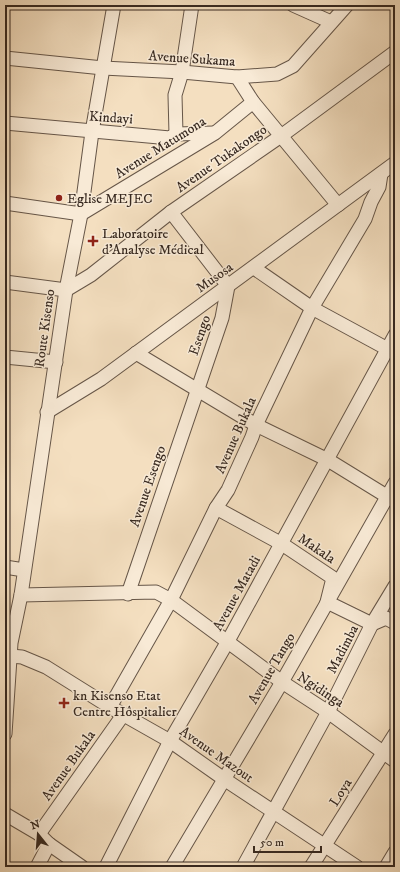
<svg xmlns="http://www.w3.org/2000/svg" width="400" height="872" font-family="'IM FELL DW Pica',serif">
	<rect width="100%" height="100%" fill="#f4dfc0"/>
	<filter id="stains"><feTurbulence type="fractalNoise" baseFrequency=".005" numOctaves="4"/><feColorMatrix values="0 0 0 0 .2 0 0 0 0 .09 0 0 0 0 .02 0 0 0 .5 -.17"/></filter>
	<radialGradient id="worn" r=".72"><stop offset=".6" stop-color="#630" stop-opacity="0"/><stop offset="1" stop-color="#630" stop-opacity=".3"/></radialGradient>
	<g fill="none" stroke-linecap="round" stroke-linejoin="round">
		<defs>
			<g id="minor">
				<path d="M293 5 331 22"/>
				<path d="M5 58 103 68 182 72 237 77 277 74 293 66 347 5"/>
				<path d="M237 77 253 102 338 205"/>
				<path d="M5 123 170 138 176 134 214 133"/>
				<path d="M176 134 175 95 182 72 192 5"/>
				<path d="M5 203 81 214 215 133 253 102"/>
				<path d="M254 268 312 308 395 353"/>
				<path d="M5 282 66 290 91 275 171 212 281 136 395 52"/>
				<path d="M136 353 256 425 328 460 393 500"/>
				<path d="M5 357 56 362"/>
				<path d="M47 412 101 379 395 163"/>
				<path d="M216 508 282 544 333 578 327 602 372 624 386 618 395 623"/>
				<path d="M5 567 24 570"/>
				<path d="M128 594 222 318 228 286 171 212"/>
				<path d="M21 595 156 592 171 600 282 682 328 712 395 761"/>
				<path d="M10 656 22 657 46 667 110 707 170 741 224 779 357 867"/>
				<path d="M110 707 171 600 216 508 228 490 252 437 256 425 312 308 365 219 371 202 379 187 381 174"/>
				<path d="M5 734 11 643 21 595 66 290 81 214 92 132 114 5"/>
				<path d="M5 814 39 834 49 844 82 867"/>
				<path d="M39 834 123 715"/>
				<path d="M37 867 49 844"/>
				<path d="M106 867 170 741 228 641 395 335"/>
				<path d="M172 867 282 682 395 483"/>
				<path d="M243 867 328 712 372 624 395 586"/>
				<path d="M311 867 395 734"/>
				<path d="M386 867 395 852"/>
			</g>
		</defs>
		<!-- minor casing -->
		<use href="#minor" stroke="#665648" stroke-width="15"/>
		<!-- minor -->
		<use href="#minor" stroke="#f8ead6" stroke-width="13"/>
	</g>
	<!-- markers -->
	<g fill="#8f2418" stroke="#f8ead6" stroke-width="1.5">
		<circle cx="59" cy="198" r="4"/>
		<path d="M91 235h4v4h4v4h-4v4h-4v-4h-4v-4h4z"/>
		<path d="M62 697h4v4h4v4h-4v4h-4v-4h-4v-4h4z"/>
	</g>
	<g text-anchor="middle" stroke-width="3" stroke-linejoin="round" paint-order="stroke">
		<!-- street labels -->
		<g font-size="14" fill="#372920" stroke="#f8ead6">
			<text transform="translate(192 58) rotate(4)" y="5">Avenue Sukama</text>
			<text transform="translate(111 117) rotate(4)" y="5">Kindayi</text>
			<text transform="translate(160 147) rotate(-32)" y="5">Avenue Matumona</text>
			<text transform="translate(221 158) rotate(-35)" y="5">Avenue Tukakongo</text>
			<text transform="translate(214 277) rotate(-35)" y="5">Musosa</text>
			<text transform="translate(44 328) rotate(-82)" y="5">Route Kisenso</text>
			<text transform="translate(199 335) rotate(-71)" y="5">Esengo</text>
			<text transform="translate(235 435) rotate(-66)" y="5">Avenue Bukala</text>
			<text transform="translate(147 486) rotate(-71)" y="5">Avenue Esengo</text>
			<text transform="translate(317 548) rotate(34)" y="5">Makala</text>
			<text transform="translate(236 593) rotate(-61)" y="5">Avenue Matadi</text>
			<text transform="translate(342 649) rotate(-63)" y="5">Madimba</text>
			<text transform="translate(271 668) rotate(-60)" y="5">Avenue Tango</text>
			<text transform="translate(321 689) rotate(33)" y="5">Ngidinga</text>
			<text transform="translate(217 754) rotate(35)" y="5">Avenue Mazout</text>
			<text transform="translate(68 765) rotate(-55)" y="5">Avenue Bukala</text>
			<text transform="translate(340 792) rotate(-58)" y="5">Loya</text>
		</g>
		<!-- poi labels -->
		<g font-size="14" fill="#372920" stroke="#f8ead6" text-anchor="start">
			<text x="67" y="203">Eglise MEJEC</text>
			<text x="102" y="238">Laboratoire<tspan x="102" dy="16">d'Analyse Médical</tspan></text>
			<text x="73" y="700">kn Kisenso Etat<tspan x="73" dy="16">Centre Hôspitalier</tspan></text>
		</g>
	</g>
	<!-- margin -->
	<rect width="400" height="872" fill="none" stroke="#f4dfc0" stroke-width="20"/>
	<rect x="6" y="6" width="388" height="860" fill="none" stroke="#372920" stroke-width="2"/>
	<rect x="10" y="10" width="380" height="852" fill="none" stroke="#372920"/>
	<!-- north arrow -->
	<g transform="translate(38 834) rotate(343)" stroke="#f8ead6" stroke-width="3" paint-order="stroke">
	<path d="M0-3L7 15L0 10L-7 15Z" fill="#372920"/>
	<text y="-6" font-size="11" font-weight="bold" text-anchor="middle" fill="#372920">N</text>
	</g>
	<!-- scale -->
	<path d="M254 846v6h67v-6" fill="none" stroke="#372920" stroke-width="2"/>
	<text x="260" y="846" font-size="12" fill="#372920" stroke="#f8ead6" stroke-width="3" paint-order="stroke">50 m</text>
	<rect width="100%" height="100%" filter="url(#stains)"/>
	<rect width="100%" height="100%" fill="url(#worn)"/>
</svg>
